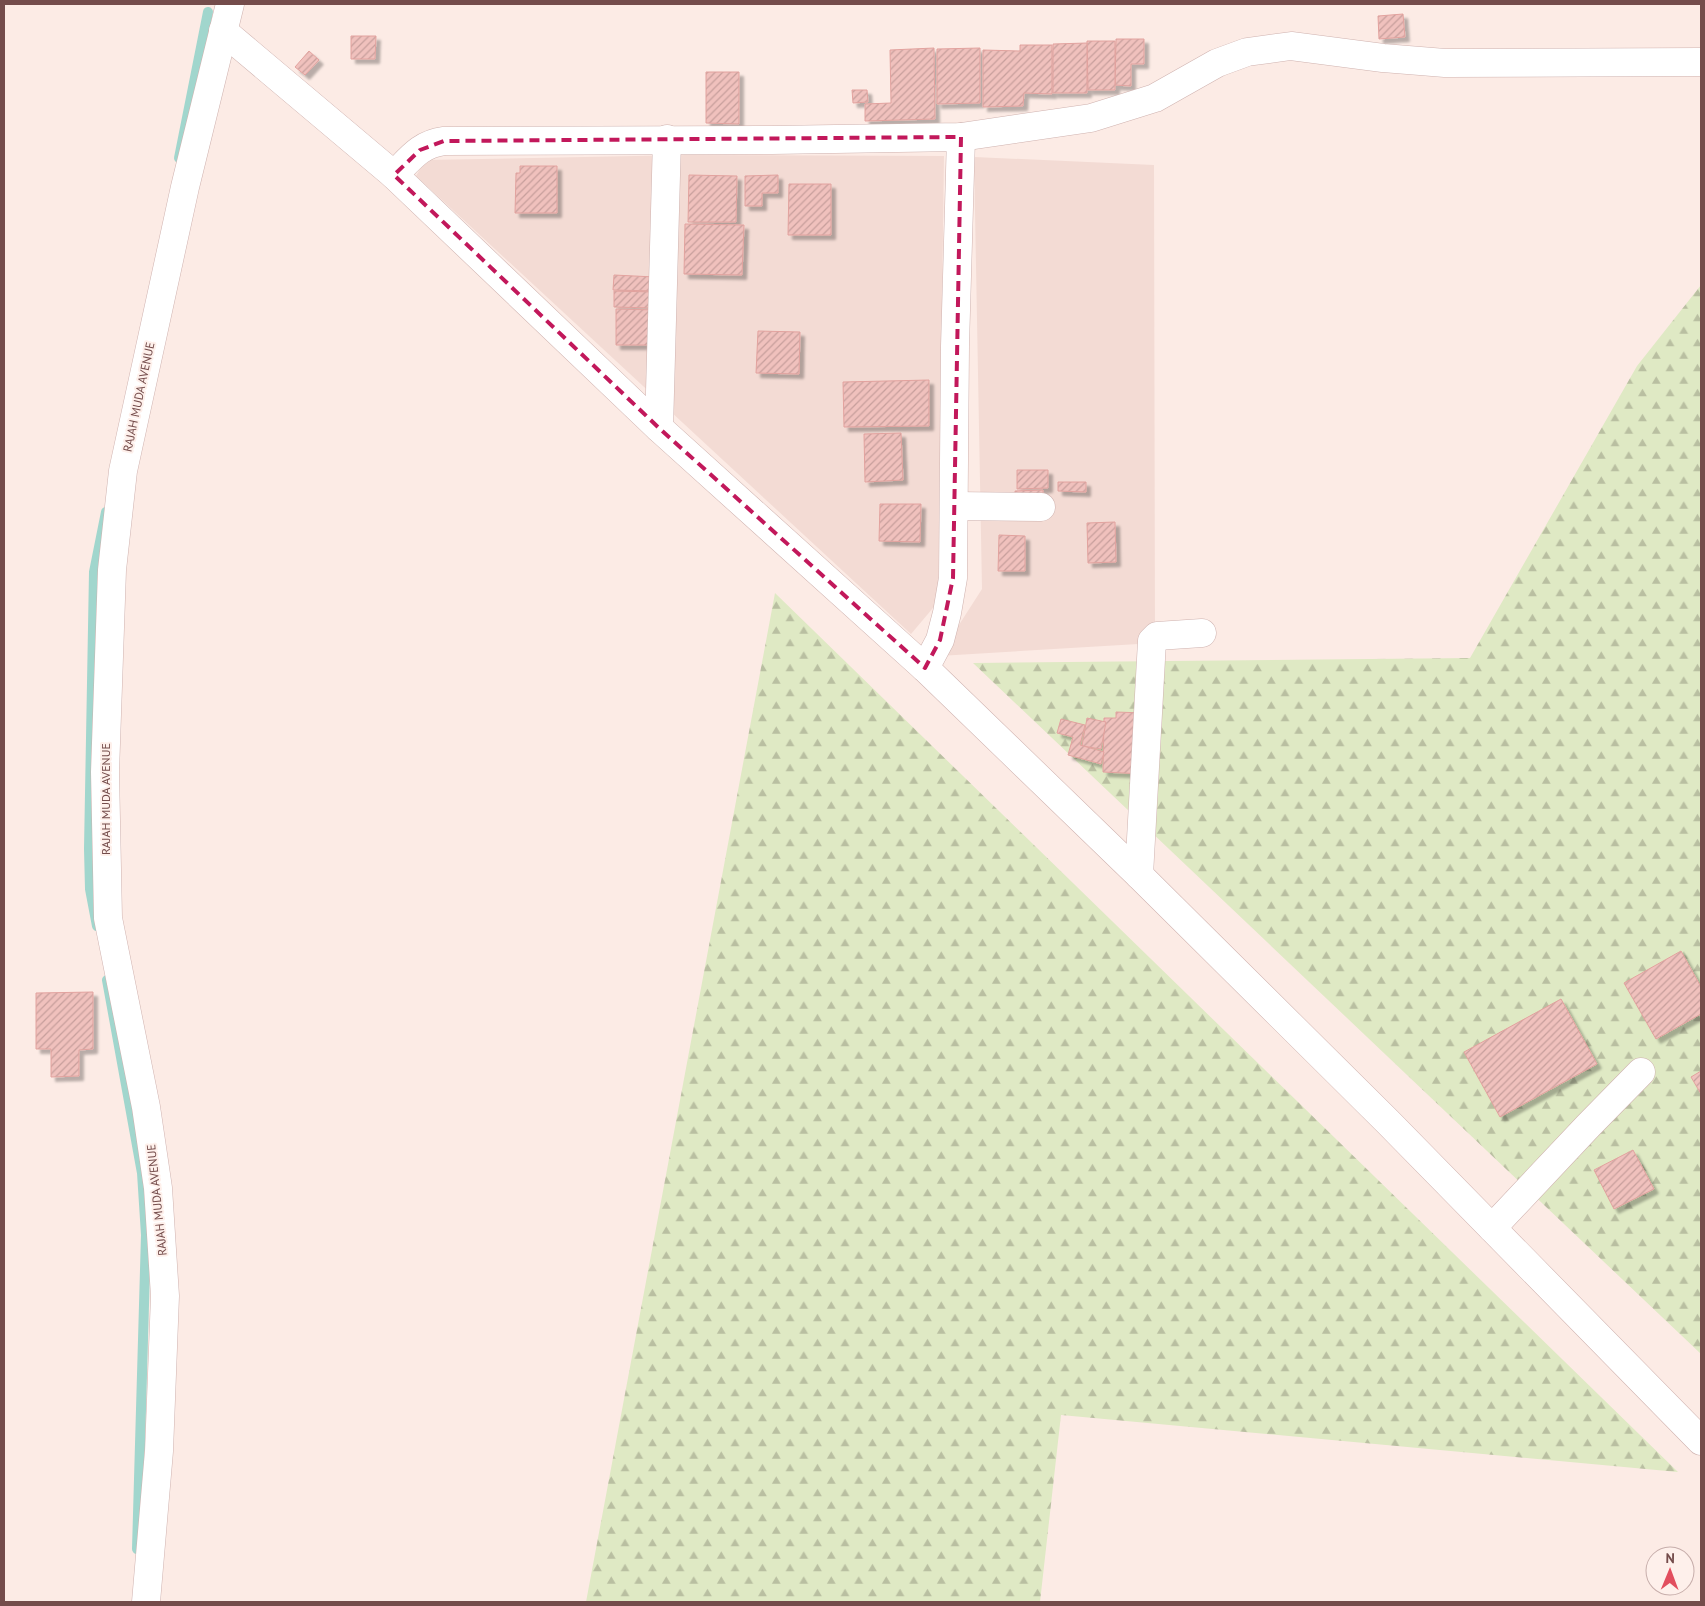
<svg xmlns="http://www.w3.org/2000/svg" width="1705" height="1606" font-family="'PT Sans',sans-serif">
	<defs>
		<pattern id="forest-firs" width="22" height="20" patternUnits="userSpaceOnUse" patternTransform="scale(1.25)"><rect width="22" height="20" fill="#dfe9c4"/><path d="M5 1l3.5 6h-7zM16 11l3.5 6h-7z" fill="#b9bfa1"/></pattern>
		<pattern id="building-hatch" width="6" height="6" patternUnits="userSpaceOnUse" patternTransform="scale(1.25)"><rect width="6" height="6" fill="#f0c1bd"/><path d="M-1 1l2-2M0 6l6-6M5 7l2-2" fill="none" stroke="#c79f9c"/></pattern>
		<filter id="shadow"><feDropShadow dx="4.5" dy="4.5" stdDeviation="1" flood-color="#0004"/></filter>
	</defs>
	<rect width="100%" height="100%" fill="#fcebe5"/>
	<!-- residential -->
	<g fill="#f3dbd4">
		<path d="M687 155 944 156 938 602 911 634 416 176 425 160Z"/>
		<path d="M974 157 1154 165 1155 643 939 656 982 589Z"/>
	</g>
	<!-- forest -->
	<g fill="url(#forest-firs)">
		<path d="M1701 285V1354L973 663 1470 658 1637 366Z"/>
		<path d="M775 593 1678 1472 1061 1415 1040 1602H586Z"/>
	</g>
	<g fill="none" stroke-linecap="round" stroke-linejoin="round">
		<!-- stream -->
		<g stroke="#a1d6cd" stroke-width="10">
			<path d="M179 158 208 12"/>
			<path d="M97 926 90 889 89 849 94 572 106 512"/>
			<path d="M107 980 142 1173 146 1235 137 1549"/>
		</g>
	</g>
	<!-- building -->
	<g fill="url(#building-hatch)" stroke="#e2a29e" filter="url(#shadow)">
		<path d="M1403 14 1405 37 1379 39 1378 16Z"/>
		<path d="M351 36H376L375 59H351Z"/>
		<path d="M1116 39H1144V64H1131V86L1115 85Z"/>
		<path d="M1087 41H1115V90H1088Z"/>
		<path d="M1087 43V93H1053V44Z"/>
		<path d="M1020 45H1052V94L1024 93 1023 106 983 107V50L1020 51Z"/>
		<path d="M934 48 935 119 865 121V104L891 103 890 50Z"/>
		<path d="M980 48V103L937 104V49Z"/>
		<path d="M309 51 319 60 305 75 295 67Z"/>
		<path d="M706 72H739V124L706 123Z"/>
		<path d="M852 90H867L868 102 853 103Z"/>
		<path d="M520 166H557V213H515L516 173H520Z"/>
		<path d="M689 175 737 176 736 222H688Z"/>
		<path d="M778 175V193H762V206H745V176Z"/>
		<path d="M789 184H831V235H788Z"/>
		<path d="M685 224 744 225 742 275 684 274Z"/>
		<path d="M614 275 655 277V291L613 290Z"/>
		<path d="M614 291 654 292 653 308 614 307Z"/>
		<path d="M616 309 655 310 654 345H616Z"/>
		<path d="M758 331 800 332 799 374 756 373Z"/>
		<path d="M929 380V426L844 427 843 382Z"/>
		<path d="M901 433 903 480 865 482 864 434Z"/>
		<path d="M1017 470H1048V488L1017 489Z"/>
		<path d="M1058 482H1086V492L1058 491Z"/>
		<path d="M1043 490V504L1015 505V491Z"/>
		<path d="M880 504H921L920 542 879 541Z"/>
		<path d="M1115 522 1116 562 1088 563 1087 523Z"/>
		<path d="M999 535 1025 536V571H998Z"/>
		<path d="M1116 712 1144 713 1143 774 1103 772 1104 718H1116Z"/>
		<path d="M1087 718 1106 722 1101 749 1082 746Z"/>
		<path d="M1061 719 1085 725 1080 745 1104 752 1101 764 1068 755 1073 737 1057 733Z"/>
		<path d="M1681 951 1701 987V1014L1656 1039 1624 983Z"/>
		<path d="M93 992V1049L79 1050V1076L51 1077V1049H36V993Z"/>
		<path d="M1561 999 1597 1064 1500 1117 1464 1052Z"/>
		<path d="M1701 1071V1094L1691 1077Z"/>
		<path d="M1633 1150 1654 1189 1614 1209 1594 1170Z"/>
	</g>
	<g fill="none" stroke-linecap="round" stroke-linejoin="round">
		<defs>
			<g id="minor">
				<path d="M223 31 394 175 659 428 925 668 1139 875 1388 1122 1701 1441"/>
				<path d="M394 175C410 159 420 144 444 141L772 140 961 137 1091 118 1155 98 1217 63 1247 52 1291 46 1383 58 1445 63 1701 62"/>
				<path d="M659 428 667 139"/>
				<path d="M955 506 1041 507"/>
				<path d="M925 668 940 640 947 613 953 578 955 346 961 137"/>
				<path d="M1139 875 1152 641 1157 636 1202 633"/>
				<path d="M1492 1228 1588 1126 1641 1072"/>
				<path d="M146 1602 159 1451 165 1296 158 1188 146 1107 108 918 105 772 112 570 123 471 185 187 230 4"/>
			</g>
		</defs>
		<!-- minor casing -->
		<use href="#minor" stroke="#cfb2af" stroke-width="29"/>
		<!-- minor -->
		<use href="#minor" stroke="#fff" stroke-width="28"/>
	</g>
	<!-- marked area -->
	<path fill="none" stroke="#c2185b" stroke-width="4" stroke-dasharray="10 6" stroke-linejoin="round" d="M961 137 953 578 940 640 925 668 659 428 394 175 420 150 444 141Z"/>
	<g text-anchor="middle" stroke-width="4" stroke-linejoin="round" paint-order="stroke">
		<!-- street labels -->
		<g font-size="12" fill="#744c4b" stroke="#fef0eb">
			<text transform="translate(139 397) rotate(-78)" y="4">RAJAH MUDA AVENUE</text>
			<text transform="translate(106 799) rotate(-90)" y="4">RAJAH MUDA AVENUE</text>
			<text transform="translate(157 1200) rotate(-96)" y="4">RAJAH MUDA AVENUE</text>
		</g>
	</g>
	<!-- border -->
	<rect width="1705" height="1606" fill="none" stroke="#744c4b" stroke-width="10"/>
	<!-- north arrow -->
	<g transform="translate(1670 1571) rotate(1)"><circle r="24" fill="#fef0eb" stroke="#c7aeab"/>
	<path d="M0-4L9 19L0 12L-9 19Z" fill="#e24e5e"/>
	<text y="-8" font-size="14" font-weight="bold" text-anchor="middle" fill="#744c4b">N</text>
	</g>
</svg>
